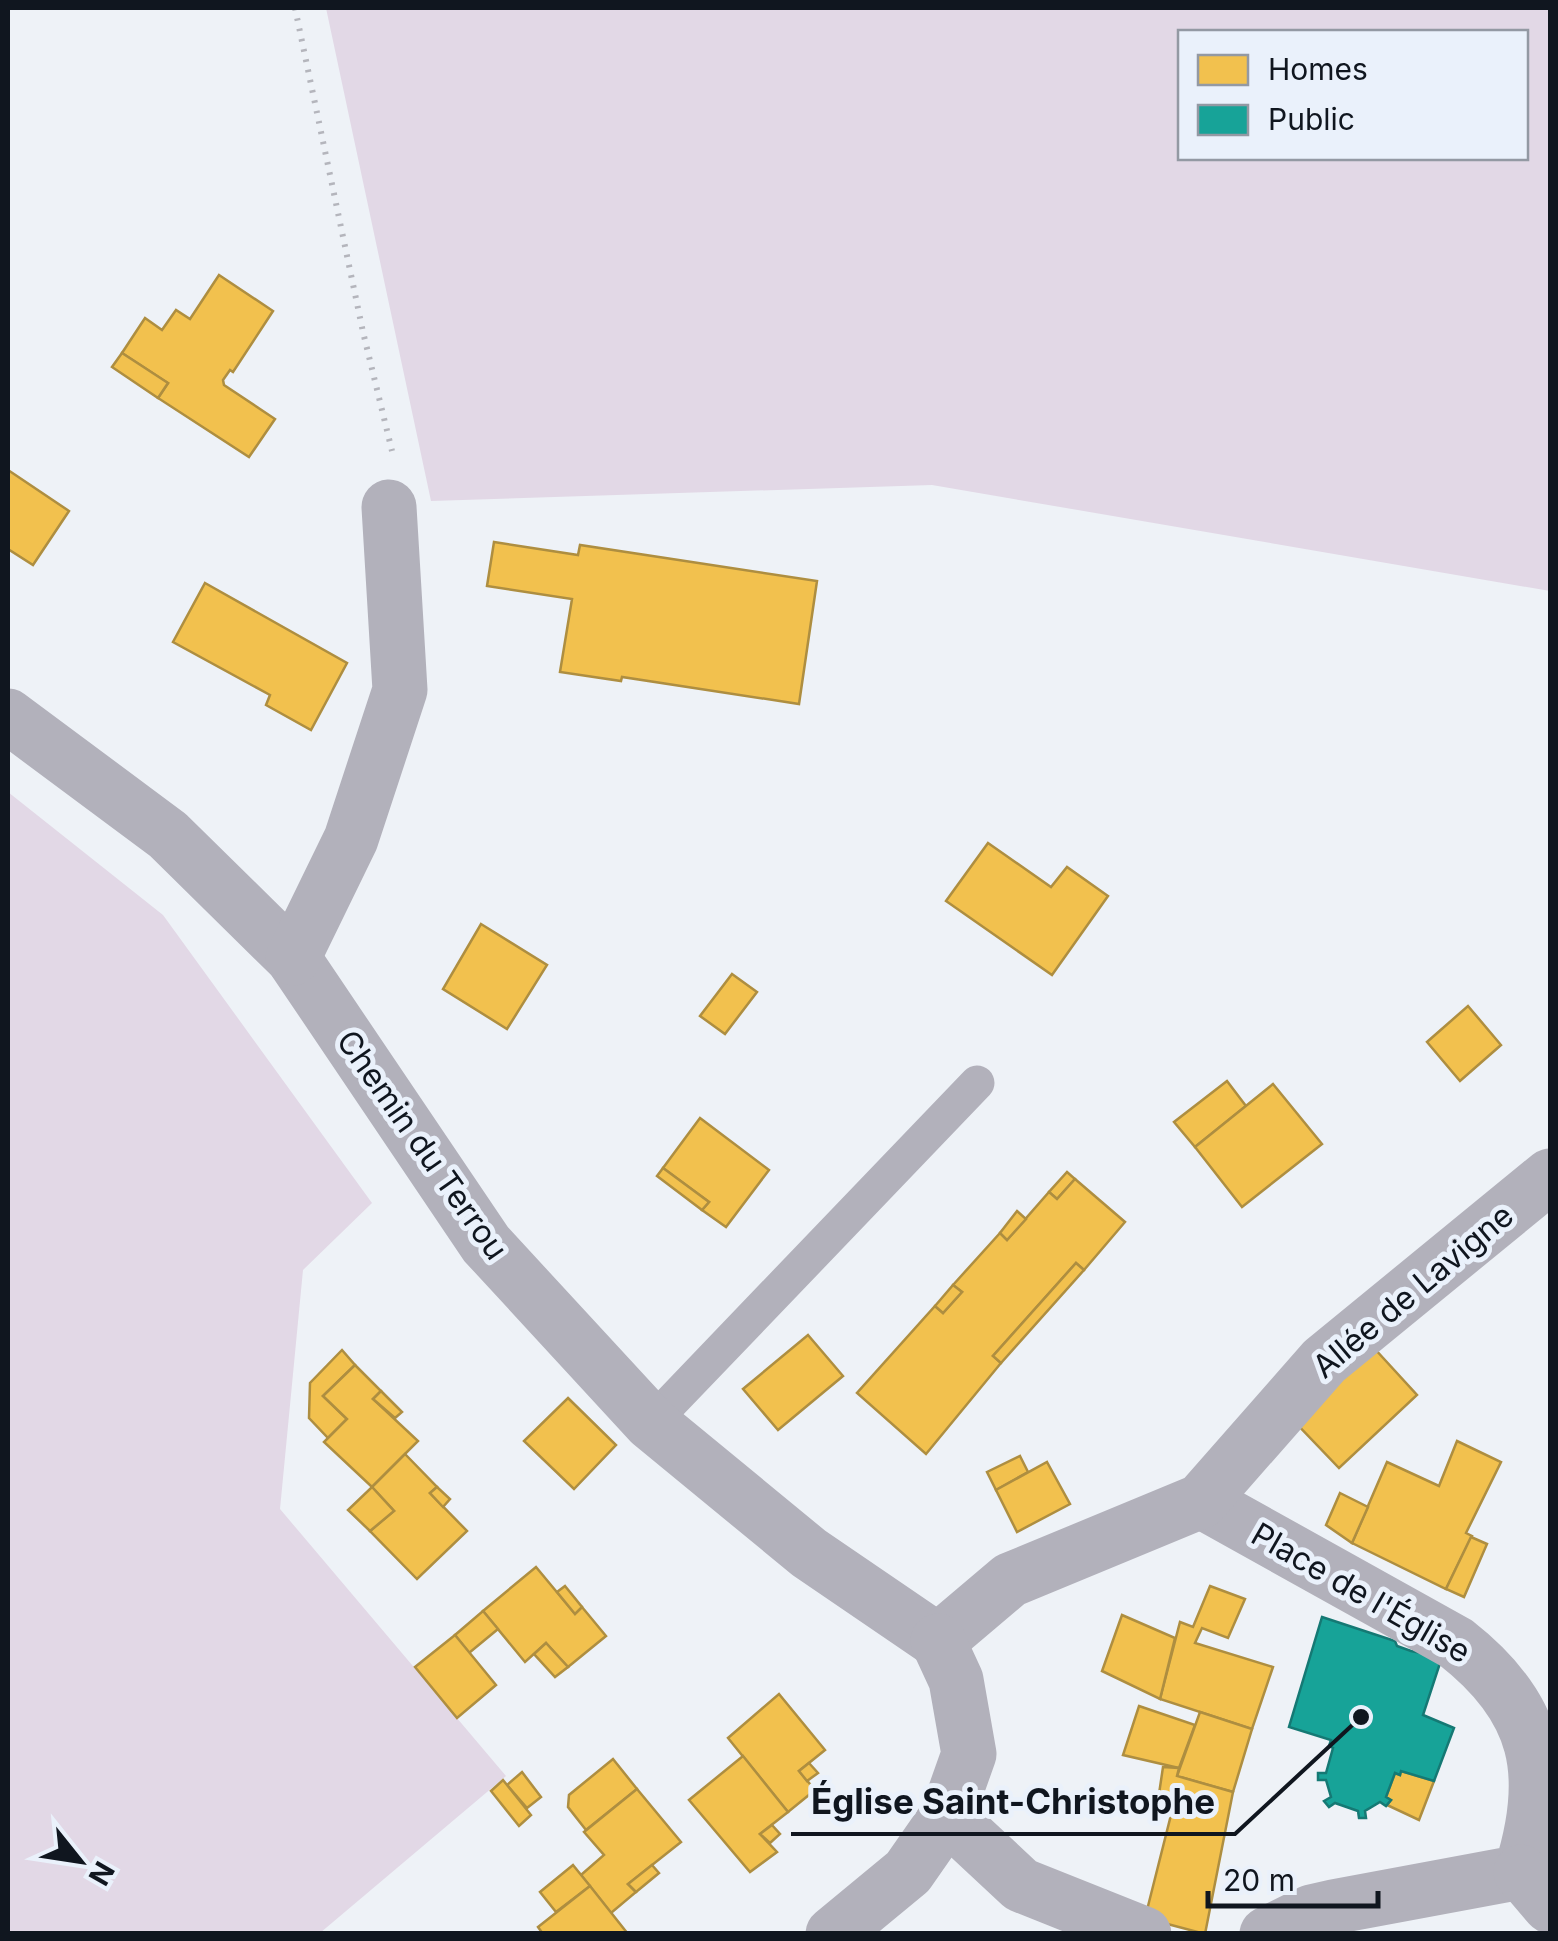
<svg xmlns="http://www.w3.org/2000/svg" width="1558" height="1941" font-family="Inter,sans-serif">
	<rect width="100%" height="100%" fill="#eef2f7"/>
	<!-- green -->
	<g fill="#e2d8e6" fill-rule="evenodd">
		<path d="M326 8H1550V591L932 485 431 501ZM1180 32H1526V158H1180Z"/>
		<path d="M8 792 163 915 372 1203 303 1270 280 1509 506 1776 320 1933H8Z"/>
	</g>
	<!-- homes -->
	<g fill="#f2c14e" stroke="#ae8e40" stroke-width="2.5">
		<path d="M219 275 273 311 233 372 230 370 223 380 224 385 275 419 249 457 158 398 168 383 122 353 145 318 162 330 176 310 190 319Z"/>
		<path d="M122 353 168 383 158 398 112 367Z"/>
		<path d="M8 470 69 511 33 565 8 549Z"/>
		<path d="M494 542 578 555 580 545 817 581 799 704 622 677 621 681 560 672 572 599 487 586Z"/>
		<path d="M205 583 347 663 311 730 266 705 270 695 173 642Z"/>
		<path d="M988 843 1051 887 1067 867 1108 896 1052 975 946 901Z"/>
		<path d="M481 924 547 965 507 1029 443 989Z"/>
		<path d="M732 974 757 992 725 1034 700 1016Z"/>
		<path d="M1468 1006 1501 1045 1460 1081 1427 1042Z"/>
		<path d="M1227 1081 1246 1106 1195 1147 1174 1122Z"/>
		<path d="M1273 1084 1322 1144 1242 1207 1195 1147Z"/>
		<path d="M700 1118 769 1170 726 1227 702 1210 709 1202 663 1168Z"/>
		<path d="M663 1168 709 1202 702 1210 657 1176Z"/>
		<path d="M1067 1172 1075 1179 1057 1199 1049 1192Z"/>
		<path d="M1075 1179 1125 1222 1084 1270 1076 1263 993 1356 1001 1363 926 1454 857 1393 935 1306 943 1313 962 1292 953 1285 1000 1233 1007 1240 1049 1192 1057 1199Z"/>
		<path d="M1017 1211 1026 1219 1007 1240 1000 1233Z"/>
		<path d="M1076 1263 1084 1270 1001 1363 993 1356Z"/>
		<path d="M953 1285 962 1292 943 1313 935 1306Z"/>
		<path d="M808 1335 843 1376 778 1430 743 1389Z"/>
		<path d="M1374 1348 1417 1395 1339 1468 1294 1421Z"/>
		<path d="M342 1350 355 1365 323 1396 347 1419 328 1438 309 1418 310 1383Z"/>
		<path d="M355 1365 381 1391 373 1399 418 1441 372 1487 324 1442 347 1419 323 1396Z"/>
		<path d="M381 1391 402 1412 395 1418 373 1399Z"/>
		<path d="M568 1398 616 1445 574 1489 524 1441Z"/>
		<path d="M1457 1441 1501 1462 1466 1533 1472 1536 1446 1589 1352 1543 1387 1462 1439 1486Z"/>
		<path d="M405 1454 437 1487 430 1493 467 1531 417 1579 370 1531 394 1511 372 1487Z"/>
		<path d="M1020 1456 1028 1472 996 1490 987 1472Z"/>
		<path d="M1047 1462 1070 1504 1017 1532 996 1490Z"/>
		<path d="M372 1487 394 1511 370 1531 348 1510Z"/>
		<path d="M437 1487 450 1499 443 1507 430 1493Z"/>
		<path d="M1340 1493 1368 1507 1352 1543 1326 1525Z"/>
		<path d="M1471 1537 1487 1544 1464 1597 1446 1589Z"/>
		<path d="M536 1567 575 1614 582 1607 606 1636 568 1667 546 1643 525 1662 483 1611Z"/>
		<path d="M565 1586 582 1607 575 1614 557 1592Z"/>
		<path d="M1210 1586 1245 1599 1228 1638 1202 1628 1195 1643 1273 1667 1252 1729 1160 1699 1180 1622 1193 1627Z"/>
		<path d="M483 1611 498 1629 469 1653 455 1635Z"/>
		<path d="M1122 1615 1175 1638 1160 1699 1102 1671Z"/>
		<path d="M455 1635 496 1685 457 1718 415 1667Z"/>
		<path d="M546 1643 568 1667 555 1677 534 1654Z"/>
		<path d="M779 1694 825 1750 799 1771 815 1790 788 1812 728 1738Z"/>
		<path d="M1139 1706 1195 1725 1179 1768 1123 1755Z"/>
		<path d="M1200 1712 1252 1729 1233 1792 1177 1776Z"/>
		<path d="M743 1756 788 1812 760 1834 777 1852 750 1872 689 1800Z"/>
		<path d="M613 1759 637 1789 586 1830 568 1807 569 1795Z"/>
		<path d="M809 1763 818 1773 807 1781 799 1771Z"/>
		<path d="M1163 1767 1179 1768 1177 1776 1233 1792 1205 1934 1145 1918 1175 1799 1159 1794Z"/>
		<path d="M1401 1771 1434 1781 1419 1820 1387 1805 1391 1800 1386 1797 1395 1773 1400 1775Z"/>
		<path d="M522 1772 541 1797 527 1808 507 1785Z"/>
		<path d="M503 1780 531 1815 519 1826 491 1791Z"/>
		<path d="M637 1789 681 1842 628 1884 636 1892 611 1913 581 1875 604 1855 584 1832Z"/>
		<path d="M772 1825 780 1834 770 1843 760 1834Z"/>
		<path d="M573 1865 590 1886 556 1912 540 1892Z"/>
		<path d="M652 1865 659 1873 636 1892 628 1884Z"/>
		<path d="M590 1886 628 1934H543L538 1927Z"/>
	</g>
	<!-- public -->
	<path fill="#17a398" stroke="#157974" stroke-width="2.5" d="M1322 1617 1395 1641 1397 1646 1411 1651 1442 1657 1423 1715 1454 1728 1434 1781 1401 1771 1400 1775 1395 1773 1386 1797 1391 1800 1386 1806 1380 1802 1365 1811 1366 1818H1359L1358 1811 1335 1803 1329 1807 1324 1801 1331 1797 1326 1780H1318V1773H1326L1333 1748 1329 1746 1331 1740 1289 1727Z"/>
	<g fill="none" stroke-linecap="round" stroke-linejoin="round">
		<!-- path -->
		<path stroke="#b4b5bc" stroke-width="6" stroke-dasharray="2.5 8" stroke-linecap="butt" d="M295 8 363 332 392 451"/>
		<!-- service -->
		<path stroke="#b2b1bb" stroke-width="35" d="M651 1423 977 1083"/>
		<!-- minor -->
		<g stroke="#b2b1bb" stroke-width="55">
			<path d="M8 716 168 835 293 958 486 1244 651 1423 809 1553 938 1641"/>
			<path d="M293 958 351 839 400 690 389 507"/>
			<path d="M1201 1501 1456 1643C1539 1708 1552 1774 1521 1872L1333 1907 1311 1912 1267 1934"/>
			<path d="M938 1641 1010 1580 1201 1501 1324 1361 1550 1176"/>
			<path d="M947 1816 1021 1885 1144 1934"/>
			<path d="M1521 1872 1550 1906"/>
			<path d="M833 1934 908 1872 947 1816 969 1754 956 1680 938 1641"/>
		</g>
	</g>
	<g text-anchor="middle" stroke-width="10" stroke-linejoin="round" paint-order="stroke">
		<!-- street labels -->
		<g font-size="32" fill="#10161f" stroke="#eaf1fb">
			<text transform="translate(422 1145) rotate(55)" y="11">Chemin du Terrou</text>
			<text transform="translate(1413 1291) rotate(-40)" y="11">Allée de Lavigne</text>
			<text transform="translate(1361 1593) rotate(30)" y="11">Place de l'Église</text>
		</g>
	</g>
	<!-- callouts -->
	<path fill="none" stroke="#10161f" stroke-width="4" d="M1361 1717L1235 1834H791"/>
	<circle fill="#10161f" stroke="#eaf1fb" stroke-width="4" cx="1361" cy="1717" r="10"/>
	<g font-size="35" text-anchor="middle" font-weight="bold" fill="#10161f" stroke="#eaf1fb" stroke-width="10" stroke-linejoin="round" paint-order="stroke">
		<text x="1013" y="1814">Église Saint-Christophe</text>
	</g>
	<!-- border -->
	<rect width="1558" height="1941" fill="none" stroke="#10161f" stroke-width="20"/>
	<!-- legend -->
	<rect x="1178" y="30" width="350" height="130" fill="#eaf1fb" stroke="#9399a3" stroke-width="2.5"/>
	<rect x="1198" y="55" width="50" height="30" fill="#f2c14e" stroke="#9399a3" stroke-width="2.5"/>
	<text x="1268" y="80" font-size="30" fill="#10161f">Homes</text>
	<rect x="1198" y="105" width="50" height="30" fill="#17a398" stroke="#9399a3" stroke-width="2.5"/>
	<text x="1268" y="130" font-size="30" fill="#10161f">Public</text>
	<!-- north arrow -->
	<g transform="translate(80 1861) rotate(120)" stroke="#eaf1fb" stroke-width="8" paint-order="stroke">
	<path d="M0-8L18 38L0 25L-18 38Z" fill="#10161f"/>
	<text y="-15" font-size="28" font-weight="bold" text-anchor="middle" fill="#10161f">N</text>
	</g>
	<!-- scale -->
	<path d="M1208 1891v15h170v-15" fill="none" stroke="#10161f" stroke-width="5"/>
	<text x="1223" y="1891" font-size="30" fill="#10161f" stroke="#eaf1fb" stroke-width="8" paint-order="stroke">20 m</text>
</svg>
